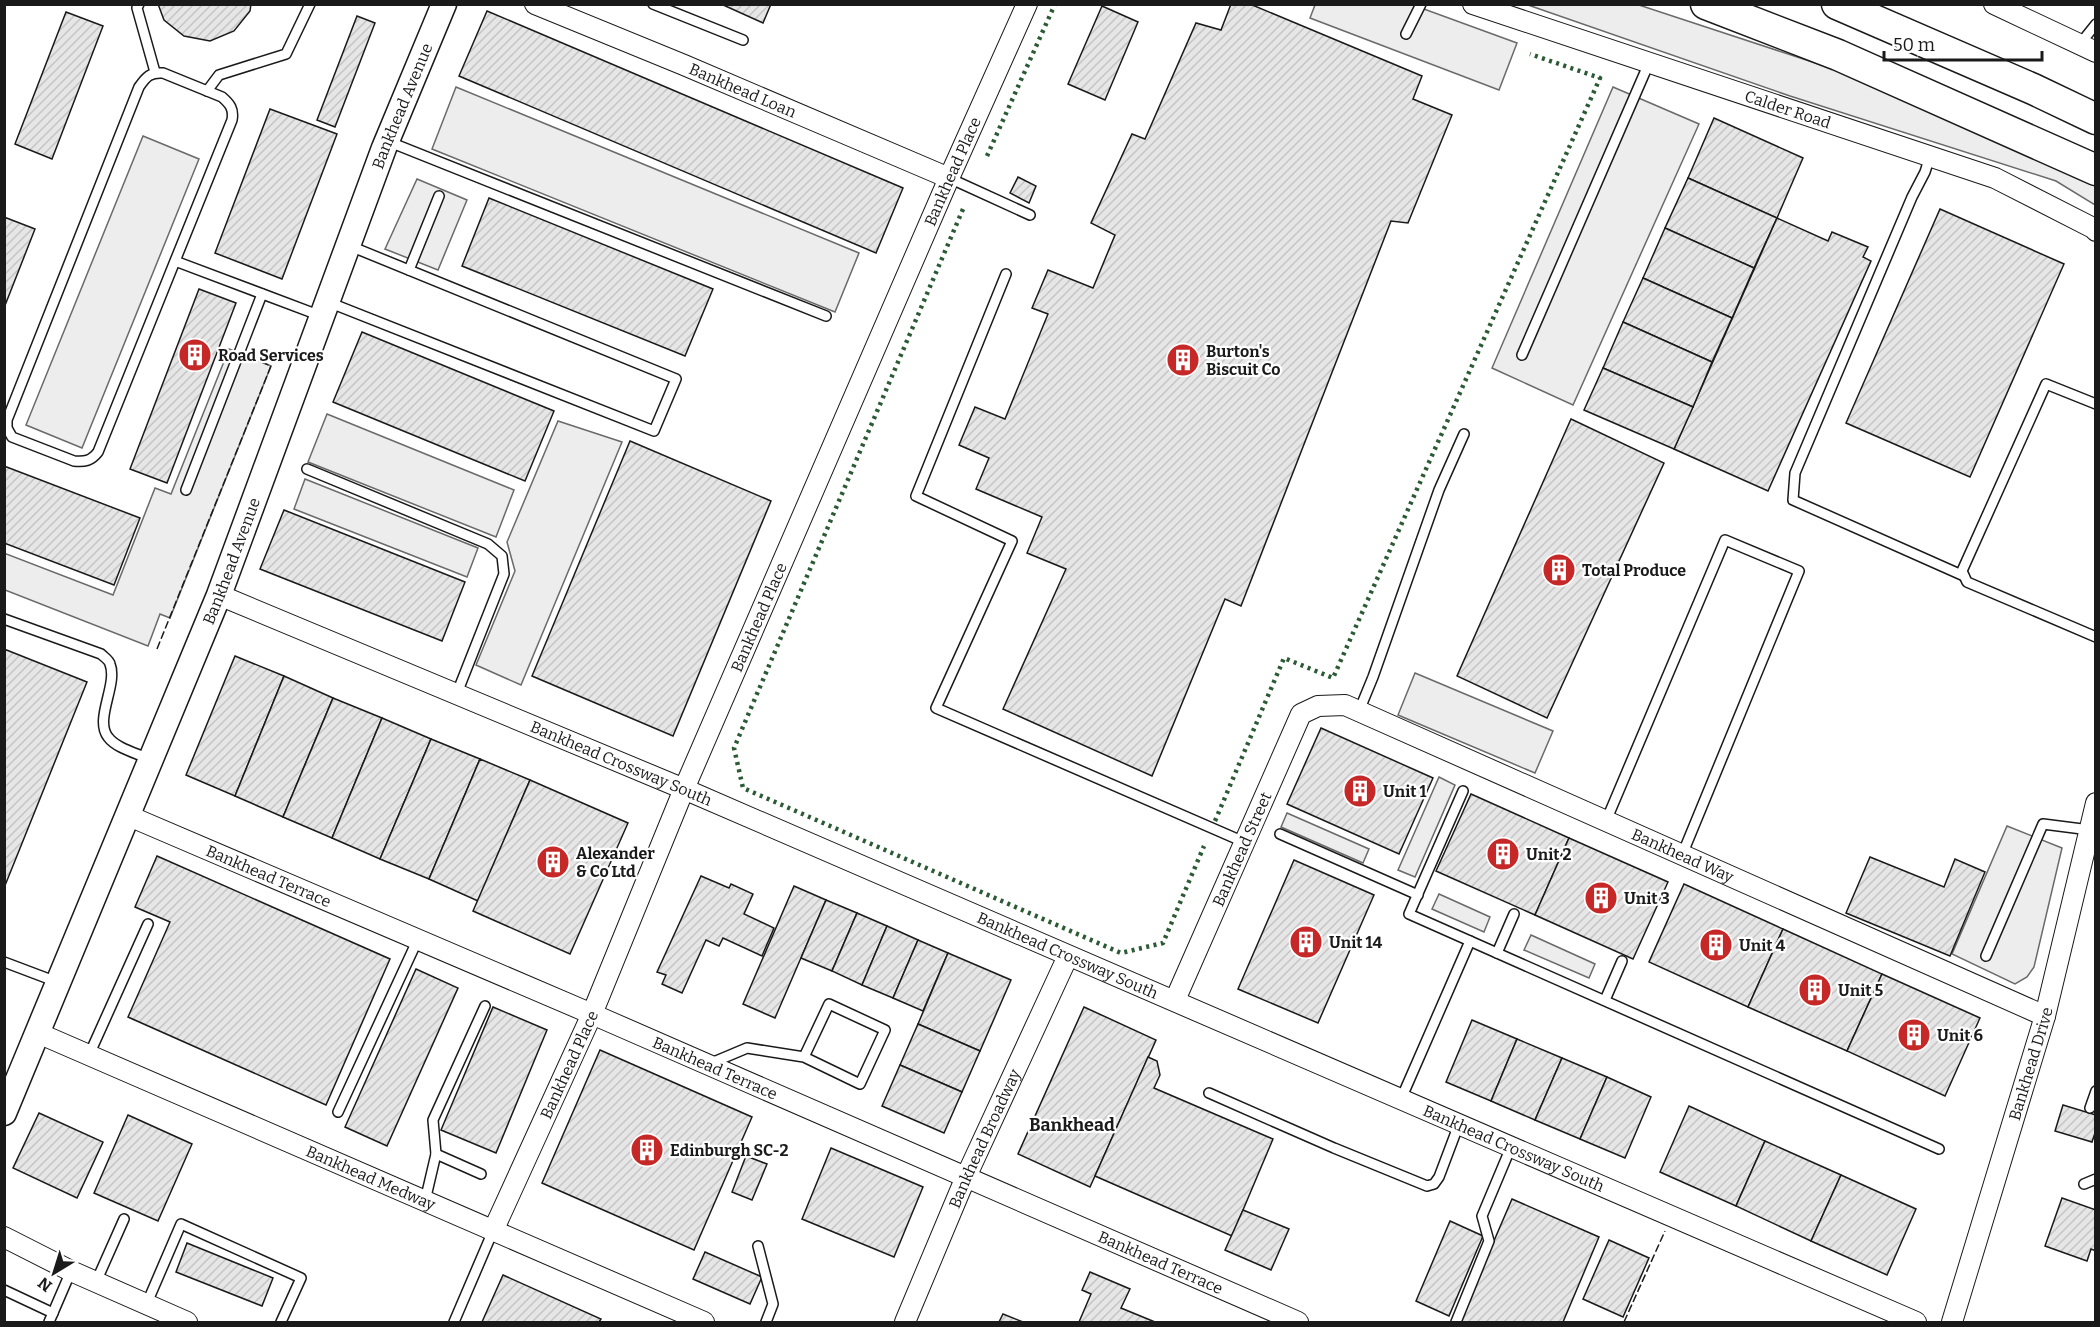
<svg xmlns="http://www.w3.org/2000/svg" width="2100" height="1327" font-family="Bitter,serif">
	<defs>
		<pattern id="building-hatch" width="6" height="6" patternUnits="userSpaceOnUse" patternTransform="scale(1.5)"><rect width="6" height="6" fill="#e6e6e6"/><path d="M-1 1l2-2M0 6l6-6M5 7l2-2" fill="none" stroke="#c5c5c5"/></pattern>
	</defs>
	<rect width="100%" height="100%" fill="#fff"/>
	<!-- built -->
	<g fill="#ededed" stroke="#6a6a6a" stroke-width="1.5">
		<path d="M1315 5H1413L1517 43 1499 90 1310 18Z"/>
		<path d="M1528 5H1639L1855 76 2095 184V205L2056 181 1790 96Z"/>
		<path d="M456 87 859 253 835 312 432 149Z"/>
		<path d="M1613 87 1699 124 1573 405 1492 368Z"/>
		<path d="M143 136 199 159 82 448 26 425Z"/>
		<path d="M417 179 467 200 438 270 385 249Z"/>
		<path d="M229 349 271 366 170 618 160 614 148 646 5 590 4 553 113 595 155 488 171 494Z"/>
		<path d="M327 414 514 490 496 537 308 462Z"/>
		<path d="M558 421 622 442 521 685 476 665 515 571 507 542Z"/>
		<path d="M305 479 478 548 467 577 294 509Z"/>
		<path d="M1415 673 1553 731 1535 773 1398 715Z"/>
		<path d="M1439 777 1455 785 1415 877 1398 870Z"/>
		<path d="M1287 813 1369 849 1363 863 1281 827Z"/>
		<path d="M2007 826 2062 848 2034 967 2027 977 2015 984 1952 954Z"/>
		<path d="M1439 894 1490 917 1484 932 1432 909Z"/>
		<path d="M1531 935 1595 964 1589 978 1524 950Z"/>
	</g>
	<!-- building -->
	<g fill="url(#building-hatch)" stroke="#1a1a1a" stroke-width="1.5">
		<path d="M158 4H251L250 11 234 31 210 41 184 36 164 20Z"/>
		<path d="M721 4H771L763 23Z"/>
		<path d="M1231 4H1250L1422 76 1413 99 1452 115 1408 223 1391 221 1241 606 1225 599 1152 776 1003 709 1066 569 1027 553 1042 517 976 489 989 458 959 445 975 407 1005 419 1048 314 1032 308 1048 270 1093 288 1115 235 1091 223 1132 134 1145 139 1196 23 1221 30Z"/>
		<path d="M1102 6 1138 22 1105 100 1068 84Z"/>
		<path d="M487 11 903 188 876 253 459 76Z"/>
		<path d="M66 12 103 26 52 159 15 144Z"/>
		<path d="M357 16 375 23 335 127 317 120Z"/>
		<path d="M270 109 337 134 282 279 215 253Z"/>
		<path d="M1714 118 1803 158 1777 218 1688 178Z"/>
		<path d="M1018 177 1036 186 1029 203 1010 193Z"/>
		<path d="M1688 178 1777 218 1754 268 1665 228Z"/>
		<path d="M489 198 713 289 685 356 462 266Z"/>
		<path d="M1940 209 2064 264 1970 477 1846 423Z"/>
		<path d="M4 217 35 229 4 308Z"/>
		<path d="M1777 218 1828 241 1832 232 1868 247 1863 257 1871 261 1768 491 1674 449Z"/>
		<path d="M1665 228 1754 268 1732 318 1643 278Z"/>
		<path d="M1643 278 1732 318 1712 362 1623 322Z"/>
		<path d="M199 289 236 303 167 483 130 469Z"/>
		<path d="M1623 322 1712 362 1693 407 1603 368Z"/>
		<path d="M362 332 554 411 525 481 333 402Z"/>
		<path d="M1603 368 1693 407 1674 449 1584 410Z"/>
		<path d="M1571 419 1664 463 1547 718 1457 676Z"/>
		<path d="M630 441 771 501 673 736 532 676Z"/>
		<path d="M4 466 140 518 114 585 4 543Z"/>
		<path d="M284 510 465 582 442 641 260 569Z"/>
		<path d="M4 649 87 682 4 888Z"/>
		<path d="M235 656 284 676 235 796 186 775Z"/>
		<path d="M284 676 333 698 283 817 235 796Z"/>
		<path d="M333 698 382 718 332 838 283 817Z"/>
		<path d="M382 718 431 739 380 859 332 838Z"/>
		<path d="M1321 728 1433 778 1399 854 1287 804Z"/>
		<path d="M431 739 480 759 429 879 380 859Z"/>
		<path d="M480 759 530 780 478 901 429 879Z"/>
		<path d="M530 780 628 823 570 954 473 911Z"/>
		<path d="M1471 794 1569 838 1535 915 1436 871Z"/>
		<path d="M1569 838 1668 882 1633 959 1535 915Z"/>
		<path d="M157 856 390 959 326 1105 128 1017 170 922 135 907Z"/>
		<path d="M1870 857 1944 887 1955 859 1985 872 1950 956 1846 913Z"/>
		<path d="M1294 860 1374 895 1318 1023 1238 989Z"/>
		<path d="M701 876 729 888 731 884 753 894 744 914 774 928 762 956 723 938 719 946 706 940 682 993 662 984 666 975 657 972Z"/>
		<path d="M1684 884 1783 929 1748 1007 1649 962Z"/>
		<path d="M794 886 826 900 775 1018 743 1004Z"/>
		<path d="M826 900 857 913 832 971 801 958Z"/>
		<path d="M857 913 887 926 862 985 832 971Z"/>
		<path d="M887 926 918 940 893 998 862 985Z"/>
		<path d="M1783 929 1882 974 1847 1051 1748 1007Z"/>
		<path d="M918 940 948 953 923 1011 893 998Z"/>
		<path d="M948 953 1011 980 980 1051 918 1024Z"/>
		<path d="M416 969 458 988 387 1146 345 1127Z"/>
		<path d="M1882 974 1980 1018 1945 1096 1847 1051Z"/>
		<path d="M493 1007 547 1030 496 1153 441 1130Z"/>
		<path d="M1084 1007 1156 1040 1090 1187 1018 1154Z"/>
		<path d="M1472 1020 1517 1039 1491 1101 1446 1082Z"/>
		<path d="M918 1024 980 1051 962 1092 900 1065Z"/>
		<path d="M1517 1039 1562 1058 1535 1120 1491 1101Z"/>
		<path d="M600 1050 752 1117 694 1250 542 1183Z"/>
		<path d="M1148 1057 1157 1061 1160 1075 1154 1088 1273 1139 1232 1236 1095 1176Z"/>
		<path d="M1562 1058 1607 1077 1580 1139 1535 1120Z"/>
		<path d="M900 1065 962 1092 944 1133 882 1106Z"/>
		<path d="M1607 1077 1651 1097 1625 1158 1580 1139Z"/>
		<path d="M2063 1105 2096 1115V1130L2092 1142 2055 1131Z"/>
		<path d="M1689 1106 1765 1141 1736 1206 1660 1172Z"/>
		<path d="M39 1113 103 1142 77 1198 13 1168Z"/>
		<path d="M128 1115 192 1144 158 1221 94 1193Z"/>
		<path d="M1765 1141 1841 1175 1811 1241 1736 1206Z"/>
		<path d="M831 1148 923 1187 894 1257 802 1219Z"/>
		<path d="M746 1156 767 1164 752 1200 732 1192Z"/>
		<path d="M1841 1175 1916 1209 1887 1275 1811 1241Z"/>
		<path d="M2062 1198 2096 1210V1251L2091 1249 2087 1261 2045 1246Z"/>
		<path d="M1512 1199 1599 1237 1563 1322H1459Z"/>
		<path d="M1243 1210 1289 1229 1271 1270 1225 1250Z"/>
		<path d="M1450 1221 1483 1236 1449 1316 1416 1301Z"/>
		<path d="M1609 1240 1649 1258 1623 1317 1583 1299Z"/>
		<path d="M187 1243 273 1278 262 1306 176 1272Z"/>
		<path d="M705 1252 762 1277 750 1304 693 1279Z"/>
		<path d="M1090 1272 1130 1289 1121 1308 1155 1322H1079L1091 1294 1082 1290Z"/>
		<path d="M503 1275 601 1319 599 1322H482Z"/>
		<path d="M1003 1314 1023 1322H999Z"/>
	</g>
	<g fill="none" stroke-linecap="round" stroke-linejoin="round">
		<defs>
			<g id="service">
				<path d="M139 4 137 8 155 72"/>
				<path d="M653 4 743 40"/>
				<path d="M1406 34 1421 4"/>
				<path d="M2080 44 2096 24"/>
				<path d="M207 91 219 75 286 54 310 4"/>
				<path d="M387 141 826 316"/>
				<path d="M1930 156 1925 172 1912 197 1795 473 1793 500 1964 576"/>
				<path d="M949 178 1030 215"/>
				<path d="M175 261 232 120C234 109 230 104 222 97L163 73C150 72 146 77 139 87L7 420V428L12 437 74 461C85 462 91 461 98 452L175 261 321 316"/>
				<path d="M409 270 439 196"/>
				<path d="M1006 274 916 496 1012 541 936 708 1244 842"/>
				<path d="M328 302 654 431 676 379 350 246"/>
				<path d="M1522 355 1649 63"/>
				<path d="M2096 404 2046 384 1962 571 1967 582 2096 637"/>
				<path d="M307 469 488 544 502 556 504 574 457 693"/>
				<path d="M186 490 262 294"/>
				<path d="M4 619 101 654C104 657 109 660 110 664 118 685 94 719 108 737 116 748 136 753 149 759"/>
				<path d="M1359 711 1373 677 1439 490 1464 434"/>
				<path d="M1463 791 1409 914 1939 1149"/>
				<path d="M1606 821 1725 540 1799 571 1682 855"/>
				<path d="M1280 834 1418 895"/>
				<path d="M1497 953 1514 914"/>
				<path d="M1986 956 2043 824 2090 830"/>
				<path d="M4 962 57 982"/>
				<path d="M1605 1000 1622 961"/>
				<path d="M89 1055 148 924"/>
				<path d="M709 1064 747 1048 804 1057 860 1084 885 1030 829 1004 804 1057"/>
				<path d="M1209 1093 1334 1148 1427 1186 1434 1184 1439 1177 1459 1124"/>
				<path d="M1401 1099 1470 941"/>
				<path d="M2090 1108 2096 1091"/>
				<path d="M338 1112 418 939"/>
				<path d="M436 1154 481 1174"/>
				<path d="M2084 1184 2096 1179"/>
				<path d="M425 1201 436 1154 433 1120 485 1006"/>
				<path d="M758 1246 773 1304 766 1322"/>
				<path d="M96 1282 124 1219"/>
				<path d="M4 1290 53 1313"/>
				<path d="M147 1303 181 1224 301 1278 281 1322"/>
				<path d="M49 1322 71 1271"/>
				<path d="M454 1322 493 1231"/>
				<path d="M1456 1322 1489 1241 1482 1216 1511 1147"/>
			</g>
			<g id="minor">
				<path id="s1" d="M535 4 684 65 949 178"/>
				<path id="s2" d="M1473 4 1995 178 2093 228 2096 231"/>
				<path d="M1994 4 2096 52"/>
				<path id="s3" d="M219 595 684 789 1916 1322"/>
				<path id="s4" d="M129 816 592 1014 1298 1322"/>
				<path id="s5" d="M1175 1000 1301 714 1318 706 1345 705 2045 1016"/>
				<path id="s6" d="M38 1033 704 1322"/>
				<path id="s7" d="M493 1231 592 1014 684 789 949 178 1027 4"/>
				<path d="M4 1237 71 1271 187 1322"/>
				<path id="s8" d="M905 1322 965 1179 1068 956"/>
				<path id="s9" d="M1952 1322 2045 1016 2096 803"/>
			</g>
			<g id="tertiary">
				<path id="s10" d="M4 1113 219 595 384 148 444 4"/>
			</g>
			<g id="primary">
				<path d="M1706 4 1838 55 2096 170"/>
				<path d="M1837 4 2033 89 2096 119"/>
			</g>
		</defs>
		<!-- service casing -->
		<use href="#service" stroke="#1a1a1a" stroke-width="12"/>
		<!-- minor casing -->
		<use href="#minor" stroke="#1a1a1a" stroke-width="22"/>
		<!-- tertiary casing -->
		<use href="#tertiary" stroke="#1a1a1a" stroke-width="27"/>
		<!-- primary casing -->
		<use href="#primary" stroke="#1a1a1a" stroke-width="33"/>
		<!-- service -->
		<use href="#service" stroke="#fff" stroke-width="9"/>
		<!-- minor -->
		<use href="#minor" stroke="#fff" stroke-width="20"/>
		<!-- tertiary -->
		<use href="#tertiary" stroke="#fff" stroke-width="24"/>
		<!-- primary -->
		<use href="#primary" stroke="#fff" stroke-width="30"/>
		<!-- hedge -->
		<g stroke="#2b5a34" stroke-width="4.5" stroke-dasharray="3 4.5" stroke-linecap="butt">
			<path d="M987 156 1055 4"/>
			<path d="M963 209 734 748 743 788 1121 953 1163 943 1204 846"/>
			<path d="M1215 821 1284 658 1333 678 1600 78 1530 54"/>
		</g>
		<!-- fence -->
		<g stroke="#1a1a1a" stroke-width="1.5" stroke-dasharray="8 3" stroke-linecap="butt">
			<path d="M157 649 271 366 244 355"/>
			<path d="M1624 1322 1665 1231"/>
		</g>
	</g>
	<!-- icons -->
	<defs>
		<symbol id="building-disc" viewBox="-11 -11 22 22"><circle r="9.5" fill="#c62828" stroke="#fff"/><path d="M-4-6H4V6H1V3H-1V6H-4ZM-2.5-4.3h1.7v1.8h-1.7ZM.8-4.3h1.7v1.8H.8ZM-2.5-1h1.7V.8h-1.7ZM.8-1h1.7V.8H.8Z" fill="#fff"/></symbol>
	</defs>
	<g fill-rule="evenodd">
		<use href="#building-disc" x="176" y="336" width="38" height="38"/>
		<use href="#building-disc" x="1164" y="341" width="38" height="38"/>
		<use href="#building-disc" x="1540" y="551" width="38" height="38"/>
		<use href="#building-disc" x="1341" y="772" width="38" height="38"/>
		<use href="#building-disc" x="1484" y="835" width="38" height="38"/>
		<use href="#building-disc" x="534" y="843" width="38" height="38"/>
		<use href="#building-disc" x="1582" y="879" width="38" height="38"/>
		<use href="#building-disc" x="1287" y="923" width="38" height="38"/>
		<use href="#building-disc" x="1697" y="926" width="38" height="38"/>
		<use href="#building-disc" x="1796" y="971" width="38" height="38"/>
		<use href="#building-disc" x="1895" y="1016" width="38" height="38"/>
		<use href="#building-disc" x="628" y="1131" width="38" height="38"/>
	</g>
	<g text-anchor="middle" stroke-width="4.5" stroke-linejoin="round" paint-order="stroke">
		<!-- street labels -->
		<g font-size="16" fill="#1a1a1a" stroke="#fff">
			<text dy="6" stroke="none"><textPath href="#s1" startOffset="225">Bankhead Loan</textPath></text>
			<text dy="6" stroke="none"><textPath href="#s10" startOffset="1083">Bankhead Avenue</textPath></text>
			<text dy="6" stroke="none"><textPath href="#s2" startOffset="332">Calder Road</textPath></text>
			<text dy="6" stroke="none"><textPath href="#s7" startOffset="1155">Bankhead Place</textPath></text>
			<text dy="6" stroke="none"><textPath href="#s10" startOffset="597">Bankhead Avenue</textPath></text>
			<text dy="6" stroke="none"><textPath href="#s7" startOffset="669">Bankhead Place</textPath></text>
			<text dy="6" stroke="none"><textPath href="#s3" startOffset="436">Bankhead Crossway South</textPath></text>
			<text dy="6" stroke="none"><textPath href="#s5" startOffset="165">Bankhead Street</textPath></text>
			<text dy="6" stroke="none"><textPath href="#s5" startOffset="728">Bankhead Way</textPath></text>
			<text dy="6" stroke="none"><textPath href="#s4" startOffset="152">Bankhead Terrace</textPath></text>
			<text dy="6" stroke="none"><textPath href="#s3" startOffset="922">Bankhead Crossway South</textPath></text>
			<text dy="6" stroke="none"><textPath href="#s7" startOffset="183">Bankhead Place</textPath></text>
			<text dy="6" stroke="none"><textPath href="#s9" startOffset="270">Bankhead Drive</textPath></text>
			<text dy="6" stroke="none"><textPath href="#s4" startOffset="638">Bankhead Terrace</textPath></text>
			<text dy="6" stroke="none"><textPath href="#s8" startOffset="200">Bankhead Broadway</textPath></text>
			<text dy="6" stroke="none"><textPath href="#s3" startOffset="1408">Bankhead Crossway South</textPath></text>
			<text dy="6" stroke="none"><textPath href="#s6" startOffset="363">Bankhead Medway</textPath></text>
			<text dy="6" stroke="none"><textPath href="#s4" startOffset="1124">Bankhead Terrace</textPath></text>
		</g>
		<!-- poi labels -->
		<g font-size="16" font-weight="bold" fill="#1a1a1a" stroke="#fff" text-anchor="start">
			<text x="1206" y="357">Burton's<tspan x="1206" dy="18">Biscuit Co</tspan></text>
			<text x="218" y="361">Road Services</text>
			<text x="1582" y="576">Total Produce</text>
			<text x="1383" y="797">Unit 1</text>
			<text x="576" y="859">Alexander<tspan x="576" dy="18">&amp; Co Ltd</tspan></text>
			<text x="1526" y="860">Unit 2</text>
			<text x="1624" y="904">Unit 3</text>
			<text x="1329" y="948">Unit 14</text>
			<text x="1739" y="951">Unit 4</text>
			<text x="1838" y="996">Unit 5</text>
			<text x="1937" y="1041">Unit 6</text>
			<text x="670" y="1156">Edinburgh SC-2</text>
		</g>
		<!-- neighbourhood labels -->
		<g font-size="18" font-weight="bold" fill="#1a1a1a" stroke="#fff">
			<text x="1072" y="1131">Bankhead</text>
		</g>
	</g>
	<!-- border -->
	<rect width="2100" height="1327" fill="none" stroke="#1a1a1a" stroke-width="12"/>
	<!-- north arrow -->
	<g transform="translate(54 1273) rotate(218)" stroke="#ffffff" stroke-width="4.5" paint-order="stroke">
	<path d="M0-4.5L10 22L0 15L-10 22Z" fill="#1a1a1a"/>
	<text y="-9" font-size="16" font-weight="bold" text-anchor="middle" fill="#1a1a1a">N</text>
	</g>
	<!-- scale -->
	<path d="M1884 51v9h158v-9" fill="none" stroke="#1a1a1a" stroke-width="3"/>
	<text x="1893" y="51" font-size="18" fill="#1a1a1a" stroke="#ffffff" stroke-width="4.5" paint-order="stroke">50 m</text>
</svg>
